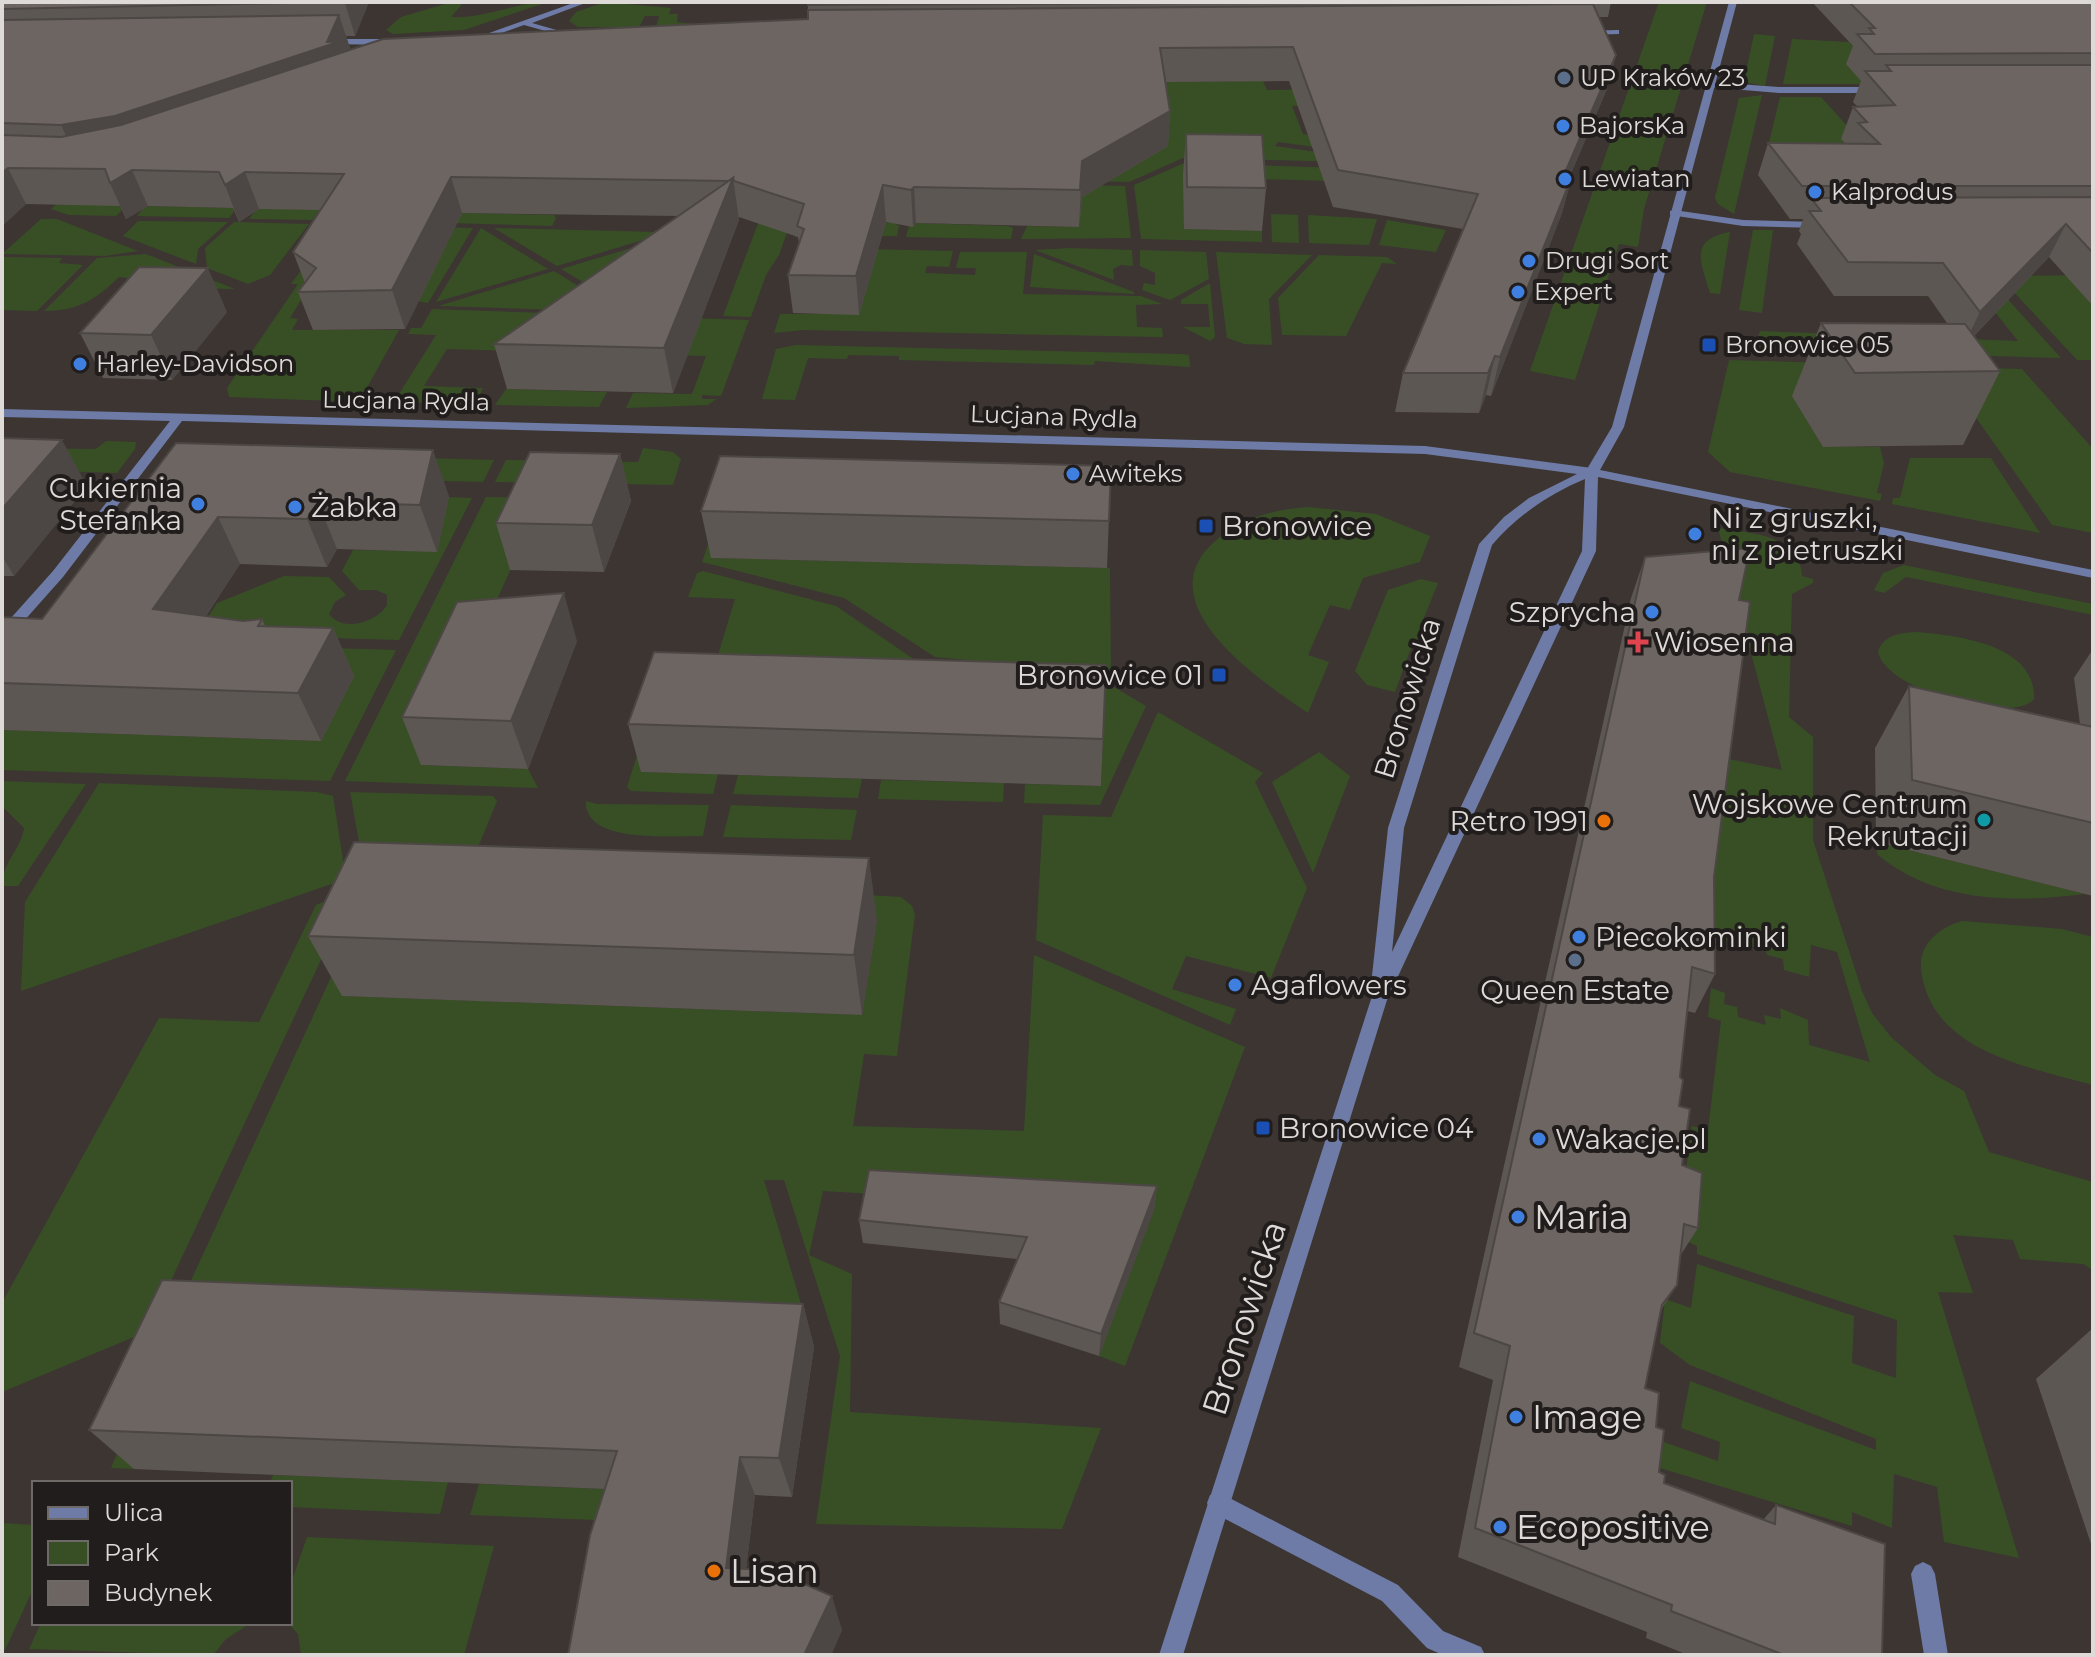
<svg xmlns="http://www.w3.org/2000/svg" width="2095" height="1657" font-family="Montserrat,sans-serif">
	<rect width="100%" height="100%" fill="#3c3532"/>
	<!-- green -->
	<g fill="#384f26">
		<path d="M452 2H464L451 17C486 19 515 2 548 2L464 30 393 34 386 30 401 17Z"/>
		<path d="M605 2 671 8 669 14H678L677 22 709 26 656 27 659 16H645L639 27H578L569 21 576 12Z"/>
		<path d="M1659 2H1707L1644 209 1638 247 1619 244 1575 380 1530 371Z"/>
		<path d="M1754 34 1775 36 1765 86 1744 82Z"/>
		<path d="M1792 39 1849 42 1864 58 1868 84H1783Z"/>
		<path d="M1263 81 1267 90 1356 89 1362 104 1292 106 1303 134 1346 141 1351 152 1278 142 1275 146 1352 157 1355 162 1183 158 1129 182 872 176 1160 82Z"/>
		<path d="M1762 95 1734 214 1718 204 1715 198 1739 98Z"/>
		<path d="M1780 97H1821L1858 138 1852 151H1767Z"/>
		<path d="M1184 163 1372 169 1330 181 1257 179 1185 229 1262 231V242L1141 239 1134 185Z"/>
		<path d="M89 174 344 177 312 220 249 219 257 209 327 182 126 206 116 216 69 215 51 209Z"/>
		<path d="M806 179 779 255 766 275 751 317 723 316 770 192Z"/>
		<path d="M816 179 1125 186 1131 238 1021 239 1027 226 1079 227 1081 198 844 221 894 223 899 226 897 236 795 237Z"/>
		<path d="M145 206 237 208 229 218 137 216Z"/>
		<path d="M461 213 554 215 556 218 552 226 450 223Z"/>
		<path d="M1271 214 1298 215 1299 243 1272 242Z"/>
		<path d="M1308 215 1377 219 1369 245 1309 243Z"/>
		<path d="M41 219H57L138 251 105 256 2 254Z"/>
		<path d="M1387 220 1446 230 1436 252 1379 245Z"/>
		<path d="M138 221 228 222 198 249 196 264 123 236Z"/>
		<path d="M234 222 309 224 270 275 248 284 207 268 205 248Z"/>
		<path d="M914 223 1008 226 1013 228 1011 239 906 237 909 226Z"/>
		<path d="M335 224 473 228 428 303 312 282 290 318 298 319 292 330H399L359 402 229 397 227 388 298 284H291Z"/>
		<path d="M481 228 548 269 436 302Z"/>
		<path d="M494 228 659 232 656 236 557 266Z"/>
		<path d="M1753 230H1773L1762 313 1739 310Z"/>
		<path d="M1730 232 1720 294 1710 293C1701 262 1688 240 1730 232Z"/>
		<path d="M655 241 623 306 561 269Z"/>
		<path d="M1955 241 2061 358 1754 349 1760 331 2018 341 1983 297 1904 296 1892 279Z"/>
		<path d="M1070 248 1132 250 1133 266 1121 265 1113 269 1114 280 1035 250Z"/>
		<path d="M866 249 953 251 949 267 927 266 925 273 975 275 976 268H956L960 252H1027L1023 294 1141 296 1162 304 1136 305 1137 327 1162 328 1163 337 803 330 774 333 780 314H819Z"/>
		<path d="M1140 250 1206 252 1209 279 1170 300 1145 291 1142 290 1144 283 1155 285V273L1140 266Z"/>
		<path d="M1216 252 1312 255 1269 299 1272 345 1244 344 1227 338Z"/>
		<path d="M146 254 235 289 141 287 137 279 119 277C95 300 78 311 44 311L97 258Z"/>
		<path d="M1034 254 1134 292V294L1030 287Z"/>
		<path d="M1319 255 1387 257 1397 264 1382 263 1346 336 1282 335 1278 298Z"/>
		<path d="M2 257 62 258 59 263 83 265 37 311 2 310Z"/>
		<path d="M554 271 620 312 438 306Z"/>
		<path d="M2093 275 2086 298 2093 306V360H2077L1999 276Z"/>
		<path d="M1210 283 1215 337 1210 341 1183 327H1210L1208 304H1181V300Z"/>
		<path d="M432 309 749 320 721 396 702 395V399H716L708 405 626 408 633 393 692 394 706 356 447 349 424 386 483 388 475 404 394 402 436 335 408 334 411 328H421Z"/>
		<path d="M796 345 1181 354 1189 355 1190 367 1095 361 1094 365 899 360V356L848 355 847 359 808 358 795 400 762 399 776 349Z"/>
		<path d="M1729 360 1925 366 1828 394H1792L1823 447H1880L1884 463 1877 493 1882 494 1880 501 1730 472 1708 452Z"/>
		<path d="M1940 367 2022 369 2093 449V533L2052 525Z"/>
		<path d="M506 389 607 392 599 407 495 405Z"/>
		<path d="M106 441 136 442 135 449 117 473 2 469 17 448 96 449Z"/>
		<path d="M643 448 673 452 681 459 673 485 495 482 506 460 638 462Z"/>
		<path d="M344 456 494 460 483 482 331 478Z"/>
		<path d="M1910 458H1991L2040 533 1892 504 1893 498H1900Z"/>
		<path d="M449 497 472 498 399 640 197 634 217 603 284 576 329 577 346 595 335 602 329 614C343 633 377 622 387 605V595L376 590H359L342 571 353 550 419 551Z"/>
		<path d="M486 497 543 498 422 765 528 769 538 788 345 781Z"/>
		<path d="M1309 507 1376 514 1430 536 1420 562 1363 578 1350 610 1330 605 1308 655 1329 662 1308 713C1261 681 1145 604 1214 542 1240 519 1273 509 1309 507Z"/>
		<path d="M714 527 711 558 1110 568 1111 674 935 657 844 598 702 562Z"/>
		<path d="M1718 528C1750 534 1800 533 1802 576L1813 579V583L1792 594 1789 717 1813 737V840L1862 991 1872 1013 1891 1037 1935 1075 1964 1091 1989 1152 2093 1182V1270L2083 1264 2020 1259 2013 1240 1953 1235 1973 1293 1938 1292 2019 1558 1944 1542 1937 1487 1894 1474 1892 1528 1852 1512V1526L1640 1462 1635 1432 1718 1461 1720 1442 1681 1428 1690 1381 1876 1450V1439L1690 1365 1660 1343 1665 1299 1691 1308 1697 1264 1854 1316 1852 1363 1896 1378 1897 1320 1697 1254V1246L1677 1236 1692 1126 1708 1130 1721 1021 1708 1017 1711 988 1725 993 1724 1004 1737 1007 1738 1017 1766 1025 1764 1015 1781 1019 1780 1008 1808 1020 1809 1045 1870 1062 1837 952 1811 945 1809 977 1784 970 1783 959 1767 955 1766 950 1705 935 1729 759 1782 770Z"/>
		<path d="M1904 565 2093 604V615L1906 577 1884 593 1874 590 1883 573Z"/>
		<path d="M703 571 836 606 918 662 944 668 1109 684 1146 706 1100 805 1024 803 1025 784 1101 786 1104 713 641 772 718 774 713 794 631 791 627 787 669 654 718 655 735 599 688 597 697 573Z"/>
		<path d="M1421 579 1438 583 1421 625 1426 631 1421 645 1411 648 1395 692 1367 685 1355 671 1388 590Z"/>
		<path d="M1915 632C1956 635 2036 644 2034 699 2013 725 1884 691 1878 651 1884 635 1899 633 1915 632Z"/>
		<path d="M298 647 396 650 330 781 2 770V730L321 741Z"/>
		<path d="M1158 712 1263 773 1255 782 1307 888 1271 978 1186 956 1172 989 1236 1009 1230 1025 1036 940 1043 815 1111 817Z"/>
		<path d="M1319 752 1350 776 1313 873 1272 782Z"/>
		<path d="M738 775 862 779 858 798 733 794Z"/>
		<path d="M881 780 1004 783 1003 802 878 799Z"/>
		<path d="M2 781 86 784 18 886H2C2 862 21 850 24 828L2 806Z"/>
		<path d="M99 783 317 792 333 796 346 879 21 991 25 902Z"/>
		<path d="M350 792 493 796 497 801 472 862 362 858Z"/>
		<path d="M586 801 597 804 709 805 703 836C673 835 584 845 586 801Z"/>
		<path d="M731 805 857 810 851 840 723 837Z"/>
		<path d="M1876 842 2085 894C2015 903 1934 903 1877 854Z"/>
		<path d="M375 882 343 996 862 1015 877 920 801 891 901 897 912 906 915 914 897 1056 864 1054 853 1126 1024 1131 1034 955 1245 1047 1125 1366 1099 1356 1154 1210 823 1191 809 1255 852 1274 850 1412 1101 1428 1062 1529 816 1524 840 1356 784 1180H764L814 1347 201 1323 134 1469 111 1468 188 1287Z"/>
		<path d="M336 897 347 904 168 1287 153 1329 2 1392 3 1301 159 1018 259 1022 316 905Z"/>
		<path d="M1962 921 2062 929 2093 937V1085C2028 1067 1929 1051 1921 968 1919 943 1941 927 1962 921Z"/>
		<path d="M273 1475 448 1482 440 1514 290 1507V1483H270Z"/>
		<path d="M479 1484 654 1491 647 1522 470 1515Z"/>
		<path d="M2 1523 34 1525V1587L5 1650H2Z"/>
		<path d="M307 1537 494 1546 464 1655H301L298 1634 288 1623 290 1586Z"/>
		<path d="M41 1623H251L226 1639 213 1655 29 1649Z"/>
	</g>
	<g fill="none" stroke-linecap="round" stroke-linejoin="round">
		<!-- minor -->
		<g fill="#6e7ba6" fill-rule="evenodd">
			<path d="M576 2H588L532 23 574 35V39L524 25 474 43 467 41Z"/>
			<path d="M1616 30H1619V34L1586 35 1582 33 1586 31Z"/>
			<path d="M327 39H396L400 42 396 45 324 44 323 42Z"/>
			<path d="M1711 82 1779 87H1879L1883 90 1879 93H1779L1708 87V83Z"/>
			<path d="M1674 210 1743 220 1819 222 1824 225 1819 228 1743 226 1670 215V211Z"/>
			<path d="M2 409 1425 446 1592 468 1598 472 1592 476 1425 454 182 421 63 577 7 640 2 642V628L53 571 170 421 2 417Z"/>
			<path d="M1218 1492 1398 1585 1443 1631 1481 1647 1485 1655H1443L1427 1648 1382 1601 1210 1511 1207 1503 1210 1495Z"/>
			<path d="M1923 1562 1931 1566 1935 1574 1948 1655H1924L1911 1574 1915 1566Z"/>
		</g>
		<!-- tertiary -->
		<path fill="#6e7ba6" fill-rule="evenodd" d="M1729 2H1737L1624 427 1600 470 2093 570V578L1598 477 1596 551 1387 1000 1183 1655H1159L1374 990 1371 985 1388 828 1479 544 1504 517 1529 498 1587 469 1612 427ZM1585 479 1582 551 1392 952 1404 828 1492 545C1518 515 1549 494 1585 479Z"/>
	</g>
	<!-- wall -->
	<g fill="#5d5753">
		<path d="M2 2H369L355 36H346L350 48 349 51 808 19V2H1611L1608 17H1599L1616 55 1607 89 1570 176H1572L1562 213 1491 396 1486 395 1479 413 1395 412 1403 373 1463 229 1333 207 1289 81 1166 82 1170 111 1168 146 1082 197 1079 227 916 223 913 227 886 222 859 315 793 313 788 275 799 244 798 237 739 217V220L673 393 507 389 494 344 678 216 462 213 405 329 313 330 298 292 305 283 293 252 321 210 259 209 239 222 233 208 148 206 126 219 120 206 26 204 2 226Z"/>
		<path d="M1812 2H2093V306L2049 257 1974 336 2000 371 1963 445 1823 447 1792 396 1821 323H1947L1928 296H1834L1797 244 1801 234 1799 231 1803 219H1790L1758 175 1768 143 1846 144 1841 139 1853 107H1858L1853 102 1861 81 1846 64 1853 46Z"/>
		<path d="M1186 134 1266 188 1262 231 1184 229 1183 175Z"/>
		<path d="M227 312 172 380 103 378 80 333Z"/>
		<path d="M2 438 87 486 14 576H2Z"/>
		<path d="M176 443 449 496 437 552 337 549 327 567 240 564 206 616 243 621 262 619 265 626 333 628 354 676 321 741 2 730V683L42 619Z"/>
		<path d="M620 454 631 501 604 572 510 570 496 523Z"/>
		<path d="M1111 466 1107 568 711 558 701 511Z"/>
		<path d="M1645 557 1739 600 1714 877 1715 974 1695 1013 1687 1011 1680 1077 1679 1106 1682 1165 1698 1228 1680 1256 1677 1285 1661 1310 1645 1388 1656 1427 1659 1472 1664 1483 1763 1520 1776 1505 1882 1655H1688L1646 1638 1647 1632 1458 1557 1493 1380 1459 1367 1631 598Z"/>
		<path d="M577 641 528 769 421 765 402 717Z"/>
		<path d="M2093 649V896L1876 842 1875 748 1909 686 2080 724 2074 678Z"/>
		<path d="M1106 665 1101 786 641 772 628 724Z"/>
		<path d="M877 920 862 1015 342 996 308 936Z"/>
		<path d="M1157 1186 1154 1210 1099 1356 1000 1324 999 1302 1017 1259 863 1243 859 1220Z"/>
		<path d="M803 1304 814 1347 792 1497 755 1495 746 1569 842 1630 831 1655H568L605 1489 134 1469 89 1430Z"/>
		<path d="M2093 1328V1550L2036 1379Z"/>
	</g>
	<!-- shaded-wall -->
	<g fill="#4c4744">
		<path d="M345 2H369L355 36 345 3Z"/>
		<path d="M339 15 350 48 346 57 78 161 61 125 327 42Z"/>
		<path d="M1616 55 1607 89 1555 211 1564 175Z"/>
		<path d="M1170 111 1168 146 1082 197 1079 227 1082 161Z"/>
		<path d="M8 168 26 204 2 226V173Z"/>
		<path d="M132 170 148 206 126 219 110 183Z"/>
		<path d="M245 172 259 209 239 222 225 185Z"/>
		<path d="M1572 176 1562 213 1491 396 1500 357Z"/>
		<path d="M451 177 462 213 405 329 392 290Z"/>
		<path d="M733 178 739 220 673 393 664 348Z"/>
		<path d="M883 185 886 222 859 315 856 276Z"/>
		<path d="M914 187 916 223 913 227 911 190Z"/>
		<path d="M2066 224 2049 257 1963 347 1980 312Z"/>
		<path d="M208 268 227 312 172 380 151 335Z"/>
		<path d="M1495 356 1486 395 1479 413 1488 373Z"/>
		<path d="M62 440 87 486 14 576 2 556V509Z"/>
		<path d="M433 450 449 496 437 552 420 505Z"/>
		<path d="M620 454 631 501 604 572 592 525Z"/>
		<path d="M318 502 337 549 327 567 307 519Z"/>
		<path d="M218 517 240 564 179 656 153 609Z"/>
		<path d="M564 593 577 641 528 769 511 721Z"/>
		<path d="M333 628 354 676 321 741 298 693Z"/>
		<path d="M869 858 877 920 862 1015 854 955Z"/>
		<path d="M1157 1186 1154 1210 1099 1356 1101 1334Z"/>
		<path d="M803 1304 814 1347 792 1497 779 1458Z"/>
		<path d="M740 1457 755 1495 742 1603 726 1568Z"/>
		<path d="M832 1596 842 1630 831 1655H804Z"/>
	</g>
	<!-- building -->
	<g fill="#6c6561" stroke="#4c4744" stroke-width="2">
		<path d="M2 2H345L2 9Z"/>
		<path d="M808 2H1387L808 5Z"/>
		<path d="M1849 2H2093V53L1875 54 1857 34H1874L1869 28H1875Z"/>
		<path d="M1593 4 1616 55 1564 175 1572 176 1500 357 1495 356 1488 373H1403L1478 194 1338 170 1293 47 1160 48 1170 111 1082 161 1080 190 914 187 911 190 883 185 856 276 788 275 804 229 797 226 804 204 734 181 733 178 729 181 451 177 392 290 298 292 316 268 293 252 344 174 245 172 225 185 219 172 132 170 110 183 105 169 8 168 2 173V135L61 137 121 125 383 39 808 19V10Z"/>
		<path d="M339 15 327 42 341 41 115 116 61 125 2 123V20Z"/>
		<path d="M1886 65H2093V186H1802L1768 143 1880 144 1858 123 1867 122 1853 107 1895 105 1865 71H1891Z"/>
		<path d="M1186 134 1262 135 1266 188 1187 187Z"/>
		<path d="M733 178 664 348 494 344Z"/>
		<path d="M2093 197V253L2066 224 1980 312 1943 263 1848 262 1809 211H1821L1811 198Z"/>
		<path d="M139 267 208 268 151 335 80 333Z"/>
		<path d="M1821 323 1965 324 2000 371 1855 373Z"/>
		<path d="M2 438 62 440 2 509Z"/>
		<path d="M176 443 433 450 420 505 318 502 307 519 218 517 153 609 243 621 262 619 258 626 333 628 298 693 2 683V617L42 619Z"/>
		<path d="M530 452 620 454 592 525 496 523Z"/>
		<path d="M720 456 1111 466 1109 521 701 511Z"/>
		<path d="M1750 548 1739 600 1750 602 1714 877 1715 974 1692 967 1680 1077 1683 1080 1679 1106 1690 1109 1682 1165 1702 1173 1698 1228 1684 1224 1677 1285 1662 1305 1645 1388 1659 1393 1656 1427 1664 1430 1659 1472 1665 1475 1664 1483 1775 1524 1776 1505 1885 1544 1882 1655H1784L1671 1611 1672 1605 1475 1528 1510 1346 1474 1333 1645 557Z"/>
		<path d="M564 593 511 721 402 717 457 602Z"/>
		<path d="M654 652 1106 665 1103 739 628 724Z"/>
		<path d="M1909 686 2093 727V823L1912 780Z"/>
		<path d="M354 842 869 858 854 955 308 936Z"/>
		<path d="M869 1170 1157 1186 1101 1334 999 1302 1027 1237 859 1220Z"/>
		<path d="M162 1280 803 1304 779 1458 740 1457 726 1568 772 1570 832 1596 804 1655H568L590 1535 617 1451 89 1430Z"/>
	</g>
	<!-- markers -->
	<g fill="#5c6f8a" stroke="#201d1c" stroke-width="3">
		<circle cx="1564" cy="78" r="8"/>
		<circle cx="1575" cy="960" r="8"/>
	</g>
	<g fill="#3f7fe0" stroke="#201d1c" stroke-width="3">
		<circle cx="1563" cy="126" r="8"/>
		<circle cx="1565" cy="179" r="8"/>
		<circle cx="1815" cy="192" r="8"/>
		<circle cx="1529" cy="261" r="8"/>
		<circle cx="1518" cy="292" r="8"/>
		<circle cx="80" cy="364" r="8"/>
		<circle cx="1073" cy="474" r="8"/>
		<circle cx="198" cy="504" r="8"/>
		<circle cx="295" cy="507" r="8"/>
		<circle cx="1695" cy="534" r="8"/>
		<circle cx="1652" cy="612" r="8"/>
		<circle cx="1579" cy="937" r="8"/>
		<circle cx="1235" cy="985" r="8"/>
		<circle cx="1539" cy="1139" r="8"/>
		<circle cx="1518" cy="1217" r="8"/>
		<circle cx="1516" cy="1417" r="8"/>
		<circle cx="1500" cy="1527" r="8"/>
	</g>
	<g fill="#1a4fb4" stroke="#201d1c" stroke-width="3">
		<rect x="1701" y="337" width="16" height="16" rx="4"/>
		<rect x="1198" y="518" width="16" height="16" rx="4"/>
		<rect x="1211" y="667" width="16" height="16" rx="4"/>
		<rect x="1255" y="1120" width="16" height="16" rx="4"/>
	</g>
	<path fill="#e0444e" stroke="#201d1c" stroke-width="3" d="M1634 630h8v8h8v8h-8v8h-8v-8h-8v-8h8z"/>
	<circle fill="#0f9aa8" stroke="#201d1c" stroke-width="3" cx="1984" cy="820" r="8"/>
	<g fill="#e8710a" stroke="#201d1c" stroke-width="3">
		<circle cx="1604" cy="821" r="8"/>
		<circle cx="714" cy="1571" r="8"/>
	</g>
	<g text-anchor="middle" stroke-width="8" stroke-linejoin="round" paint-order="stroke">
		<!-- far-poi labels -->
		<g font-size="24" fill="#dedad8" stroke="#201d1c" text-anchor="start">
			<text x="1580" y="86">UP Kraków 23</text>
			<text x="1579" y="134">BajorsKa</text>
			<text x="1581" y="187">Lewiatan</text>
			<text x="1831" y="200">Kalprodus</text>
			<text x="1545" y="269">Drugi Sort</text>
			<text x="1534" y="300">Expert</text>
			<text x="1725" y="353">Bronowice 05</text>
			<text x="96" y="372">Harley-Davidson</text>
			<text x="1089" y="482">Awiteks</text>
		</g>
		<!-- far-street labels -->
		<g font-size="24" fill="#dedad8" stroke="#201d1c">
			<text transform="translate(406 401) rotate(1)" y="8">Lucjana Rydla</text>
			<text transform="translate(1054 417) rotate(2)" y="8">Lucjana Rydla</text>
		</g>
		<!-- poi labels -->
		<g font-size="28" fill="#dedad8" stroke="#201d1c" text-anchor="start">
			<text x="182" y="498" text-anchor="end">Cukiernia<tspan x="182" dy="32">Stefanka</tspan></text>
			<text x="311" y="517">Żabka</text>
			<text x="1711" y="528">Ni z gruszki,<tspan x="1711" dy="32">ni z pietruszki</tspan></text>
			<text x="1222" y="536">Bronowice</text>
			<text x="1636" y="622" text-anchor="end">Szprycha</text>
			<text x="1654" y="652">Wiosenna</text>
			<text x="1203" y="685" text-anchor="end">Bronowice 01</text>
			<text x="1968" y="814" text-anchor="end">Wojskowe Centrum<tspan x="1968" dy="32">Rekrutacji</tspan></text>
			<text x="1588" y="831" text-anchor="end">Retro 1991</text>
			<text x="1595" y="947">Piecokominki</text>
			<text x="1251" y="995">Agaflowers</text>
			<text x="1575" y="1000" text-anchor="middle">Queen Estate</text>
			<text x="1279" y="1138">Bronowice 04</text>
			<text x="1555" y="1149">Wakacje.pl</text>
		</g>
		<!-- street labels -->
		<g font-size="28" fill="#dedad8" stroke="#201d1c">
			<text transform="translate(1407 698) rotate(-73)" y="10">Bronowicka</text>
		</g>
		<!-- near-poi labels -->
		<g font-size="34" fill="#dedad8" stroke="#201d1c" text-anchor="start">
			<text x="1534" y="1229">Maria</text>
			<text x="1532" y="1429">Image</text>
			<text x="1516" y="1539">Ecopositive</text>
			<text x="730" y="1583">Lisan</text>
		</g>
		<!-- near-street labels -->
		<g font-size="34" fill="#dedad8" stroke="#201d1c">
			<text transform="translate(1244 1318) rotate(-72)" y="12">Bronowicka</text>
		</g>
	</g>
	<!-- border -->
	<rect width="2095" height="1657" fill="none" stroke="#dedad8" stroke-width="8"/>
	<!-- legend -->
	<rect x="32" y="1481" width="260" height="144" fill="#201d1c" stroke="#6c6967" stroke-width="2"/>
	<rect x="48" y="1507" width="40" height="12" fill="#6e7ba6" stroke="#6c6967" stroke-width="2"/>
	<text x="104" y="1521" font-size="24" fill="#dedad8">Ulica</text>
	<rect x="48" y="1541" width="40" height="24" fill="#384f26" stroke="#6c6967" stroke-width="2"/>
	<text x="104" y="1561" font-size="24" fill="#dedad8">Park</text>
	<rect x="48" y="1581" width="40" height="24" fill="#6c6561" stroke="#6c6967" stroke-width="2"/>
	<text x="104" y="1601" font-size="24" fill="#dedad8">Budynek</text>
</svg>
